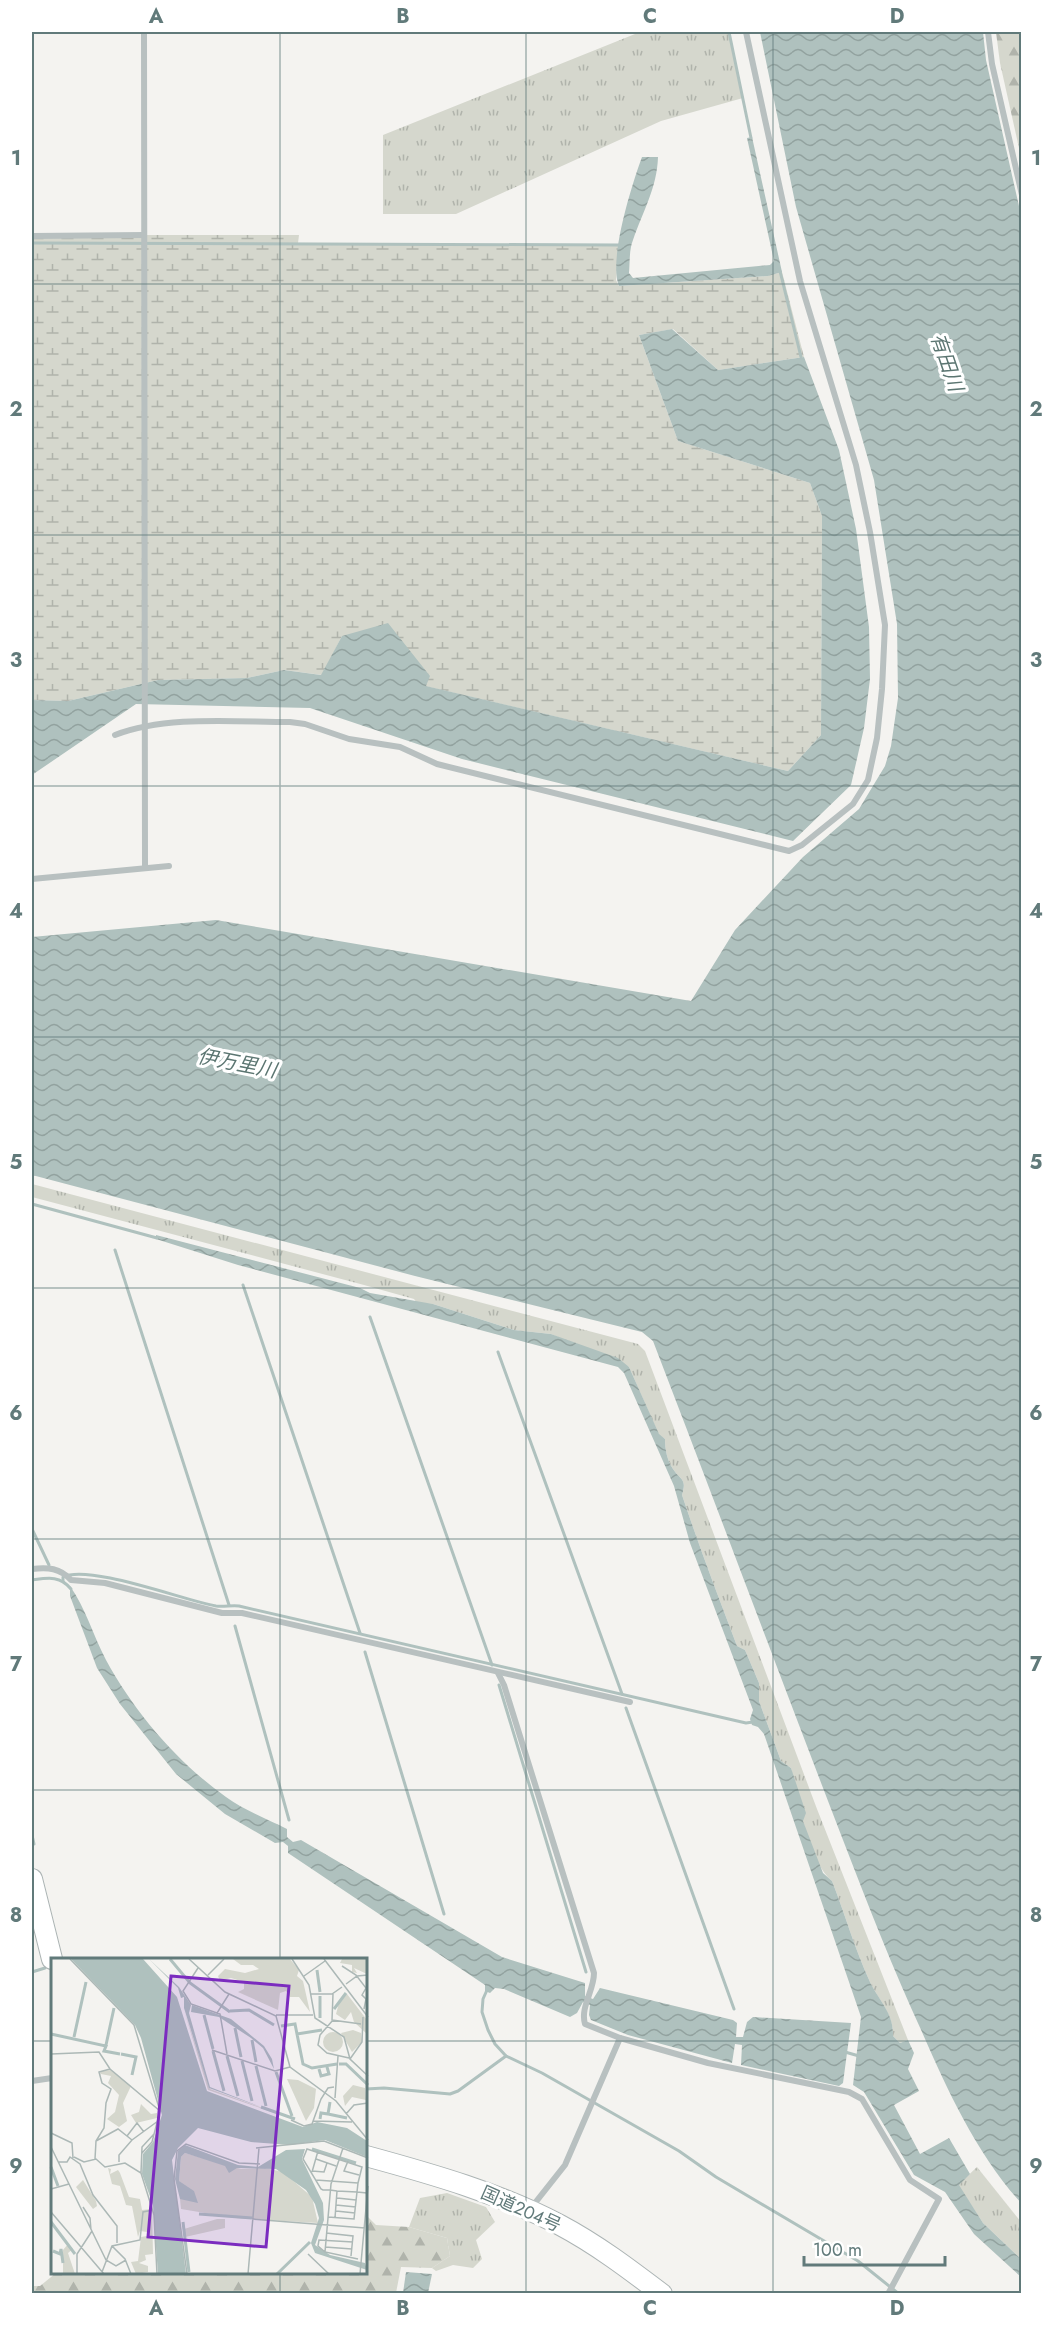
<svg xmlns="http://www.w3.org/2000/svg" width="1053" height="2325" font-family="Jost,'Noto Sans JP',sans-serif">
	<defs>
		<pattern id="grass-tufts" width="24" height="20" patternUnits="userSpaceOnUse" patternTransform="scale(1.5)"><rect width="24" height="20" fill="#d5d7cd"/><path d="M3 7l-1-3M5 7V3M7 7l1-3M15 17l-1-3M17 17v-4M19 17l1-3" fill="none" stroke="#b0b3ab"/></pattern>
		<pattern id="forest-firs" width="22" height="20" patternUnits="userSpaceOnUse" patternTransform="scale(1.5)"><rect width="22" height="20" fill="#d5d7cd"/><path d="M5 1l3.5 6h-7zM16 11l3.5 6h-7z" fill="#b0b3ab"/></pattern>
		<pattern id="wetland-marsh" width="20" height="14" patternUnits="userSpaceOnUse" patternTransform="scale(1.5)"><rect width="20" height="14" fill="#d5d7cd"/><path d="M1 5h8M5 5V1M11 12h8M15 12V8" fill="none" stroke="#b0b3ab"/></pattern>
		<pattern id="water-waves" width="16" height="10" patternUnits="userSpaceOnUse" patternTransform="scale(1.5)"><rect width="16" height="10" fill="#afc1be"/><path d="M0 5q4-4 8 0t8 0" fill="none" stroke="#92a29f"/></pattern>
	</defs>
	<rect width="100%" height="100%" fill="#f4f3f0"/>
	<!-- grass -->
	<g fill="url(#grass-tufts)">
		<path d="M640 32H729L743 98 661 121 456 214H383V135Z"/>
		<path d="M32 1184 638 1344 645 1351 817 1809 908 2040 900 2043 893 2036C894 2014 879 2001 870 1982 855 1950 845 1914 832 1881 808 1861 798 1799 791 1768L781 1761 759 1701V1683L745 1650 737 1646C718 1596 699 1546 682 1495 687 1478 681 1481 673 1469 667 1460 665 1449 665 1439L659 1435 629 1367 551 1334 514 1330 433 1304 417 1303 414 1299 364 1285 32 1197Z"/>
		<path d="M977 2167 1021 2222V2259L983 2223 958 2185Z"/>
		<path d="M447 2193 486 2207 495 2222 476 2240 482 2259 473 2268 453 2265 436 2271 432 2268 450 2256 447 2238 409 2227 420 2198Z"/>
	</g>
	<!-- forest -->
	<g fill="url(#forest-firs)">
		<path d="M996 32H1021V157L1000 63Z"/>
		<path d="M366 2215 376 2225 409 2227 447 2238 450 2256 432 2268 401 2267 396 2293H32V2286H40L56 2273 366 2272Z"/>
	</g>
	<!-- wetland -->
	<path fill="url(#wetland-marsh)" d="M147 235H299L298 243 619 245 616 280 619 286 768 276 782 272 804 357 718 370 673 329 639 335 678 441 810 483 822 516 821 735 788 771 425 686 342 636 322 675 284 670 247 678 158 680 68 701 32 700V237Z"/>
	<!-- water -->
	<g fill="url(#water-waves)">
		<path d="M760 32H983L986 60 1021 215V2203C977 2154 948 2092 922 2032 893 1969 868 1905 843 1840 779 1674 717 1507 653 1341L642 1332 415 1276 32 1175V937L216 920 691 1001 735 930 803 857 859 809 885 766 891 746 898 698 897 624 874 480 796 207Z"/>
		<path d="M752 137 782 272 768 276 619 286C608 260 632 184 642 157H658C657 188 643 211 633 240 629 250 630 262 629 273L633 278 770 265 774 261 747 138Z"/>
		<path d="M672 329 718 370 804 357 839 450 856 529 869 627 870 679 864 728 851 785 793 841 462 759 310 708 136 704 32 775V700L68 701 158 680 247 678 284 670 321 675 342 636 388 623 430 676 426 686 788 771 821 735 822 516 810 483 678 441 639 335Z"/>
		<path d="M156 1235 360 1288 370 1293 433 1304 514 1330 551 1334 618 1358 629 1367 659 1434 665 1439C665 1449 667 1460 673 1469 681 1481 687 1478 682 1495 699 1546 718 1596 737 1646L745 1650 759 1683V1701L781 1761 791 1768 806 1813 803 1821 823 1873 832 1881C845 1914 855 1950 870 1982 879 2001 894 2013 893 2036L900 2043 908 2040 914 2053 908 2069 919 2091 894 2105 920 2154 949 2138 970 2174 959 2185 983 2223 1021 2259V2277L974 2234 945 2192 914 2175 864 2092 853 2085 861 2017 764 1734 758 1727 752 1725 750 1719 753 1710 690 1543 674 1486 624 1373 618 1367 238 1265 156 1239Z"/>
		<path d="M70 1586C86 1609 93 1635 106 1660 135 1713 177 1762 226 1797 244 1810 267 1819 287 1829V1837L293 1842 301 1840 502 1957 585 1983V1996L593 1999 600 1988 733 2020 737 2023 736 2037H743L747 2022 753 2017 851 2023 843 2083 839 2086 741 2065 742 2045 735 2044 732 2063 628 2035 591 2020 589 2015 590 2005 583 2002 577 2013 570 2017 504 1989 495 1988 490 1993 485 1991V1985L288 1853V1846L283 1842 275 1843 225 1814 176 1774 120 1704 97 1668 70 1596Z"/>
		<path d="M406 2272 432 2274 428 2293H403Z"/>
	</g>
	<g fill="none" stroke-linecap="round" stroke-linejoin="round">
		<!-- stream -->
		<g stroke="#afc1be" stroke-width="3">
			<path d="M729 32 751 138"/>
			<path d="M32 243 619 245"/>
			<path d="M780 271 801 357"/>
			<path d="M32 1204 157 1238"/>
			<path d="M115 1250 229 1605"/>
			<path d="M243 1285 360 1633"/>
			<path d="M370 1317 492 1665"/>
			<path d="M498 1352 622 1694"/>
			<path d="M32 1529 49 1565"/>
			<path d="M32 1580C47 1578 60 1575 71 1589"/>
			<path d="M63 1581V1577C89 1564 183 1600 216 1606 224 1607 232 1605 239 1606L746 1723 753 1722"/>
			<path d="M235 1626 289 1820"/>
			<path d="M365 1652 444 1914"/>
			<path d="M499 1685 586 1972"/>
			<path d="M626 1708 734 2009"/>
			<path d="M32 1835 34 1844"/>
			<path d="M32 1972 45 1968"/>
			<path d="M487 1990 483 1999 482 2012 488 2030 495 2044 506 2056 542 2073 679 2151 716 2177 858 2261 899 2294"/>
			<path d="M845 2052 859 2056"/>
			<path d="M366 2089 384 2088 450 2094 458 2091 506 2056"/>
		</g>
		<defs>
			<g id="highway">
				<path d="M32 1879 52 1959"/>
				<path d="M366 2156C432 2174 499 2193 560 2225 596 2244 629 2269 662 2294"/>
			</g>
		</defs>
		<!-- highway casing -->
		<use href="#highway" stroke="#acb4b4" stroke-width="22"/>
		<!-- street -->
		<g stroke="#b8c0c0" stroke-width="6">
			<path d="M144 32 145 868"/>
			<path d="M988 32 992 64 1022 195"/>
			<path d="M32 236 144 235"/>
			<path d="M115 735C167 715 235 722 290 722L305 724 349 739 400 747 437 764 789 851 802 845 853 804 868 780 877 738 882 689 885 625 870 532 856 465 800 281 746 32"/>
			<path d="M32 879 169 866"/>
			<path d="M32 1569C48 1567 60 1568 71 1580L105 1583 222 1613H242L630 1702"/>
			<path d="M498 1673 504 1685 594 1973C594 1991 580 2007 585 2024L620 2038 565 2165 531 2208"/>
			<path d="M620 2038 708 2063 849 2092 862 2099 910 2180 939 2199 888 2294"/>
			<path d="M32 2081 52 2078"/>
		</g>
		<!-- highway -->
		<use href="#highway" stroke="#fff" stroke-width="20"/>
	</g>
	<!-- grid -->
	<path fill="none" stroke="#617a7a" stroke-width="1.5" stroke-opacity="0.55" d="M280 32V1959M526 32V2294M773 32V2294M32 284H1022M32 535H1022M32 786H1022M32 1037H1022M32 1288H1022M32 1539H1022M32 1790H1022M32 2041H52M366 2041H1022M280 2272V2294"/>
	<g text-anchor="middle" stroke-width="6" stroke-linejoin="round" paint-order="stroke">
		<!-- street labels -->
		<g font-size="18" fill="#617a7a" stroke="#fff">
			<text transform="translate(521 2209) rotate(24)" y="6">国道204号</text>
		</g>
		<!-- water labels -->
		<g font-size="20" font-style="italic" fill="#5c7672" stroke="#fff">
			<text transform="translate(947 362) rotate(71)" y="7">有田川</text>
			<text transform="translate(237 1063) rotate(11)" y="7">伊万里川</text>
		</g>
	</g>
	<!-- overview -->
	<g transform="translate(51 1958)">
		<rect width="316" height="316" fill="#f4f3f0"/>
		<path d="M133 52 159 131 250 164 157 132ZM166 261H174V270L134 279 133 271Z" fill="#d5d7cd"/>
		<path d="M182 1H239L248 12 246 18 252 23 259 54 248 39H239L235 33 229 35 227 52 187 34 193 31V24L180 20 169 23 167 18 174 11 194 15 208 11 202 7H190ZM291 1H316V16L303 10 306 15 301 14V7L289 5ZM296 36 316 62V76L303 64 300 54 294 62 285 56 288 45ZM302 72 310 75 311 84 301 94 290 75ZM272 84a10 10 0 1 1 20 0a10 10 0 1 1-20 0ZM60 112 80 128 72 145 76 163 68 169 56 161 64 154 68 137 57 125 60 118 50 116V119L49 113ZM236 121 247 122 265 131 263 150 255 163ZM302 127 314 130 315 142 301 139 294 148 292 138ZM90 146 100 156 106 155V160L85 165 80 157 88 154ZM57 210 60 211 59 216 67 212 69 215 78 239 89 241 91 252 101 251 102 296 94 297 95 302 88 305 97 308V314L85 316 80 304 87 303 90 279 96 278V274L89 273 87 279 81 248 75 247 69 228 61 226ZM32 222 45 243 46 248 42 251 25 229ZM17 286 22 291 17 295 24 316H12V292Z" fill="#d5d7cd"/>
		<path d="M134 195 190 211 214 210 232 214 261 239 267 265 184 260 130 251 129 241H138L128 223 130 199Z" fill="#d5d7cd"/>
		<path d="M20 1H92L126 39 156 133 252 169 266 164 296 170 316 183V199L274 182 239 187 200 184 147 170 127 190 121 202 135 316H107L102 247 91 216 92 196 102 184 111 157 90 80 84 67ZM98 1 128 29 140 47 138 55 159 129 210 149 158 130 133 50V39L130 40 127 30ZM141 47 180 61 213 88 221 101 223 111 212 90 200 80 168 59 140 54ZM134 187 187 207 207 209 235 192 254 191 251 201 272 245 273 262 264 287 279 297 314 305 316 312 264 295 260 285 268 260 264 246 255 232 225 211 186 210 178 215 174 208 134 195 130 199 128 223 143 233 147 245 129 241 124 221 127 193Z" fill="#afc1be"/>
		<path fill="none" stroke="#afc1be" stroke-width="3" d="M119 1 139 25 179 54M266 12 269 34M269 38V60M283 51 295 35M179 53 198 52 223 67M153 57 162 91M230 68 244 66 252 106 261 110 286 106M184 70 190 99M0 76 55 88 53 93 69 96M246 76 271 72M23 79 35 24M201 82 205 104M55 87 63 50M162 93 173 133M70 96 85 99 81 117M176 98 187 138M191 103 201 143M288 106H295L317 127M205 108 215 148M268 111 270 118 278 116 276 109M225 114 241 158M210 149 244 161M277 156 296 160M269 161 270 155 277 156 279 144M261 191 305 205M0 209 7 228M148 256 201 260M0 264 24 296M132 264 138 314M2 293 9 296 10 291 12 305M226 316 259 284"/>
		<path fill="none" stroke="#acb8b6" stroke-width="1.5" d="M19 1 83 67 109 153M138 1 174 34 225 58 239 109 285 143 317 182M241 1 258 27 264 60 293 79 299 101 317 118M273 1 317 59M291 8 305 17 315 30 311 37 315 41 313 51M147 10 132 33 140 46 166 55M157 17 173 1M253 18 274 3M295 26 306 18 317 17M259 36H281L291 29M282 36 281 62 310 66M225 57H262M282 62 269 77 267 87 276 95 298 100M161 92 224 113 239 109M0 96 48 94 59 111 109 153 101 184 91 195M176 96 169 56 166 55 178 36M299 101 311 84 312 59M284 140 287 98M295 156 303 147 317 145M240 162 253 168 261 166 270 141 277 130 283 129M262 163 301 164M0 175 21 185 22 200M76 178 86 165 93 174M45 183 67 171 81 182M0 189 55 302 65 308 75 302M205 190 273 183 317 200M292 190 280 226 274 294 307 301M23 199 33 204 45 201 54 209 74 205 90 215 103 257 106 316M44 201 45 183 53 170 55 145 60 131 51 125 48 114 59 111M265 201 285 208M297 203 293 213 308 217M7 204H16L19 199 29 206 42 237 66 268V285M68 204V197L81 182 107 163M261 213 273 214 276 205M261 214 267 193M90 215 91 189 103 176M265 222 307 225M0 231 18 226M286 240 305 242M285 247 305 249M32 249 39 260 40 272M285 253 304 255M0 254 53 316M277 259 303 261 307 225 311 209 256 191 252 201 270 231 272 232H279L286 233 306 234 316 235M284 260 286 233M201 261 314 270M275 275 302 278 300 298M61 288 74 301 80 316M274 289 301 291M274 294 267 288 268 282 302 284M257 296 278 316M51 314 61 288 89 282 92 254 102 252M26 316V296L41 273M136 316 123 221 126 193 135 186 188 205 209 206M197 316 208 190M309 316 317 228"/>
		<path fill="#7b2cbf" fill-opacity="0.15" stroke="#7b2cbf" stroke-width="3" d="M120 18 238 28 215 289 97 279Z"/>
		<rect width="316" height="316" fill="none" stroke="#617a7a" stroke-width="3"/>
	</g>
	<!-- border -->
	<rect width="1053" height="2325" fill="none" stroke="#ffffff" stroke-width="66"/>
	<!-- scale -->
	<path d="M804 2256v9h141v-9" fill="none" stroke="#617a7a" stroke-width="3"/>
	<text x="813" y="2256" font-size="18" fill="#617a7a" stroke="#ffffff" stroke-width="4.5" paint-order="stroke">100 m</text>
	<rect x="33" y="33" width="987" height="2259" fill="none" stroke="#617a7a" stroke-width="2"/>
	<g font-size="20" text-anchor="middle" font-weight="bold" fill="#617a7a">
		<text x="156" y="23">A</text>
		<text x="403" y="23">B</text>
		<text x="650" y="23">C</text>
		<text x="897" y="23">D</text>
		<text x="16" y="165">1</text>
		<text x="1036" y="165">1</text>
		<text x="16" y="416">2</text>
		<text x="1036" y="416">2</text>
		<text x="16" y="667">3</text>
		<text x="1036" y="667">3</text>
		<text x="16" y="918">4</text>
		<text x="1036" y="918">4</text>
		<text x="16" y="1169">5</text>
		<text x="1036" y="1169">5</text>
		<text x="16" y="1420">6</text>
		<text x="1036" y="1420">6</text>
		<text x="16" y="1671">7</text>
		<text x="1036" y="1671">7</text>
		<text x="16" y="1922">8</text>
		<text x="1036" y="1922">8</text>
		<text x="16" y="2173">9</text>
		<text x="1036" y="2173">9</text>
		<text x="156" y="2315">A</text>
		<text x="403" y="2315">B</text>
		<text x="650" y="2315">C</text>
		<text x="897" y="2315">D</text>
	</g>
</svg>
